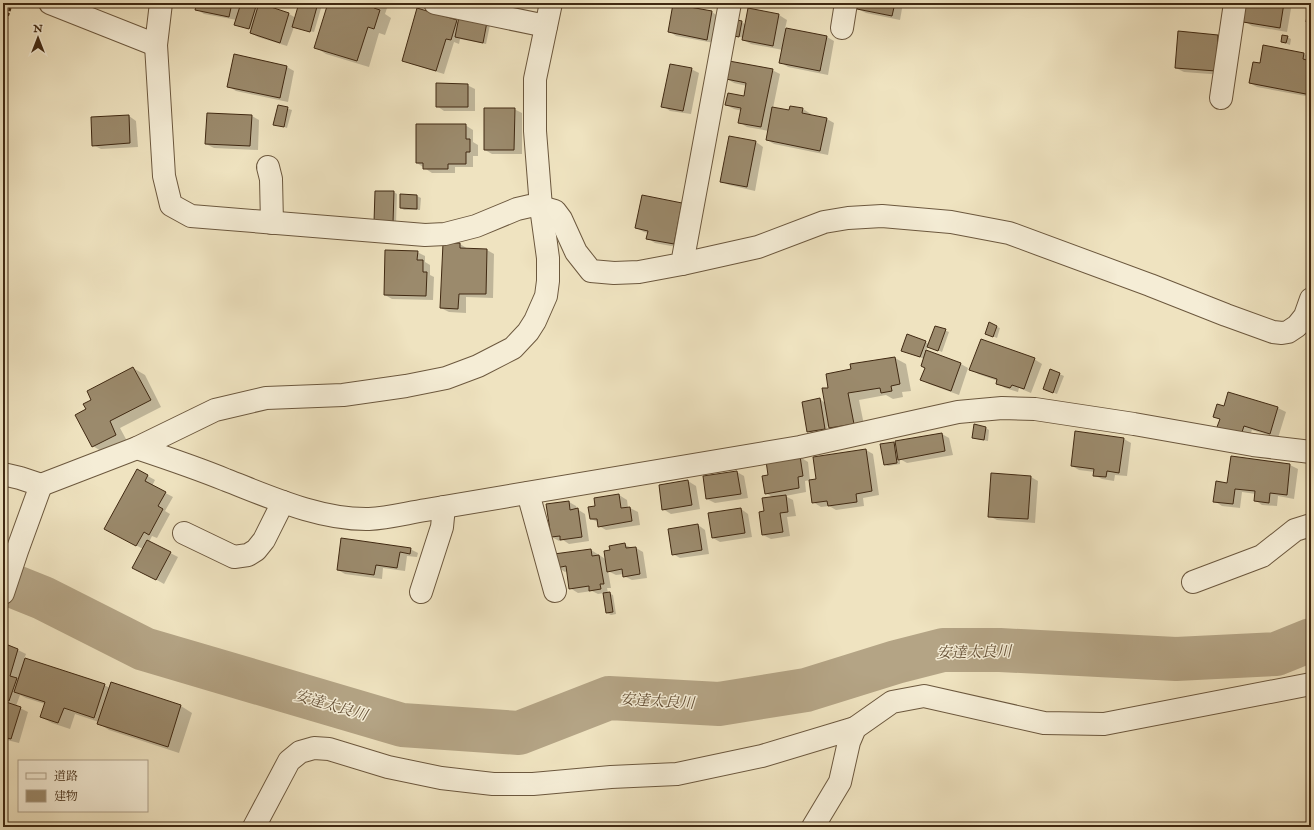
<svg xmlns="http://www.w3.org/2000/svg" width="1314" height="830" font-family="'IM FELL English','Noto Serif JP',serif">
	<rect width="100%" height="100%" fill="#efe3c0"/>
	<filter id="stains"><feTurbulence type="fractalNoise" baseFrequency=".005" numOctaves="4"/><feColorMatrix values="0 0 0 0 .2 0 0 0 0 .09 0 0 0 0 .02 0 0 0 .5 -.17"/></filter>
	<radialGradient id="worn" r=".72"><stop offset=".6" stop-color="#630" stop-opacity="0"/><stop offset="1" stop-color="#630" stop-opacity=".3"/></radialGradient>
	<!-- shadow -->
	<g fill="#0003">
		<path d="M198 3H240V7L241 8 242 3H254L289 14 296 18 300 3H317L322 5 314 32 294 27 287 46 258 37 251 33 252 30 236 24 237 20 204 14 196 9Z"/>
		<path d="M329 3H378L387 8 385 14 391 18 385 35 379 33 369 67 326 54 315 47Z"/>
		<path d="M859 3H903L900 20 866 13 858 9Z"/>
		<path d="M1247 3H1292L1287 32 1252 26 1244 21Z"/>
		<path d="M674 5 712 12 719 17 714 43 676 36 669 31Z"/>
		<path d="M418 9 459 22V18L490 25 486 44 460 39 459 44 454 42 444 74 411 64 403 60Z"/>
		<path d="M749 9 779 15 787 20 785 29 827 37 834 41 828 75 788 67 780 62 783 50 751 44 743 40V38L735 35 742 22 746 25Z"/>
		<path d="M1179 33 1218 36 1226 40 1223 75 1184 72 1176 68Z"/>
		<path d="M1287 37 1291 39 1290 45 1282 42Z"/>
		<path d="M1304 54 1311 58V97L1257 87 1250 83 1261 65Z"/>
		<path d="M287 67 294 71 288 102 236 91 228 86Z"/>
		<path d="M691 69 699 73 691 114 670 111 663 106Z"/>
		<path d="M772 70 780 74 773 108 790 112 791 107 803 109 811 114 810 115 827 119 834 123 828 155 774 144 767 140 769 131 747 127 739 122 742 111 734 109 726 105 744 98 747 86 734 83 727 79Z"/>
		<path d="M467 85 475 89V111H444L437 106Z"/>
		<path d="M279 106 292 110 287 128 275 124Z"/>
		<path d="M514 109 522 113V154H492L485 150Z"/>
		<path d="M129 116 136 121 138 147 101 149 93 145Z"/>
		<path d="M252 116 259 120 258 150 214 148 206 144Z"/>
		<path d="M465 125 473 130V142L478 145V156H473V167H455V173H432L417 163Z"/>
		<path d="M730 137 756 142 763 147 755 191 729 185 721 181Z"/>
		<path d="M394 192 397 194 396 224H379Z"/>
		<path d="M401 195 417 196 421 198 420 210H404L401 208Z"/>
		<path d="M682 204 689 209 682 248 655 243 647 238 648 233 644 232 636 228Z"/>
		<path d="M444 244H460L468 249 487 250 494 254 493 298 466 297V313L449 312 441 308Z"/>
		<path d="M417 252 425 256V262L430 265V275L434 277 433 300 392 299 385 295Z"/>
		<path d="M989 324 1000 328 997 338 990 335Z"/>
		<path d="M936 327 949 332 942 352 928 346 926 351 961 364 968 368 959 395 929 384 922 380 926 368 924 359 902 350 925 342 929 344Z"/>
		<path d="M895 358 906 364 911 391 902 392 903 397 893 399 886 395 859 400 865 430 841 434 827 426 828 430 812 433 808 431 820 399 825 403 829 389 853 370Z"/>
		<path d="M1034 359 1042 364 1031 393 1019 388 1018 392 1005 388 997 383 998 381 978 374 971 369Z"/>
		<path d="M133 368 145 375 161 407 120 428 127 441 104 453 93 446 92 400Z"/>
		<path d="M1050 370 1064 376 1057 394 1047 390Z"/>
		<path d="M1229 393 1278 408 1286 412 1278 438 1252 430 1249 438 1214 416 1224 408Z"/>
		<path d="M986 428 989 430 988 441 976 439 973 437Z"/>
		<path d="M942 434 949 438 953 455 907 463 900 459V464L888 466 884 464 894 443 896 444Z"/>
		<path d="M1124 439 1131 443 1127 476 1115 475 1114 481 1102 479 1094 475 1095 472 1079 470 1072 466Z"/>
		<path d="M866 450 873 454 879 495 863 498 864 506 836 510 829 506 821 507 813 502 810 480 805 481 806 492 785 496 793 500 796 516 787 517 790 536 771 539 763 535 765 512 774 498 766 493 769 476 800 457 808 462 810 481 818 480Z"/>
		<path d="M1231 458 1290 465 1298 469 1294 499 1278 496 1277 506 1262 505 1255 500 1256 494 1242 492 1240 508 1222 506 1214 501 1228 484Z"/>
		<path d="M137 470 155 480 152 486 173 497 165 511 170 514 157 538 152 536 149 542 178 557 164 584 134 567 143 549 113 533Z"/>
		<path d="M737 472 744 476 748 498 715 503 707 499Z"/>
		<path d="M1031 477 1038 481 1035 523 997 520 989 516Z"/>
		<path d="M688 481 696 486 700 509 671 514 663 509 660 485Z"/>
		<path d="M619 495 627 500 628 508H630L638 512 640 525 606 530 599 526 598 522 591 519 596 507Z"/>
		<path d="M569 502 576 506 577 509 585 514 589 541 569 544 563 540 559 541 552 537Z"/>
		<path d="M741 509 748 514 752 537 720 542 713 538Z"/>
		<path d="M698 525 705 530 709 554 680 558 673 554Z"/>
		<path d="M625 545 632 548H636L643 552 647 578 632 580 624 576V574L616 575 608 571 611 588H607L608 593 613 595 616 614 611 615 607 613 604 593 598 594 592 591 578 593 570 588 567 571 565 572 557 567 591 550 607 560Z"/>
		<path d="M410 549 418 553 417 557 407 556 405 571 383 568 382 579 345 574 338 570Z"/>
		<path d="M3 645 18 650 26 654 24 659 104 685 110 688 111 683 181 706 192 713 179 753 109 730 98 723 99 722 75 714 70 729 52 723 41 717 45 704 26 698 20 695 16 706 28 712 19 743 7 740 3 753V702L7 703 8 701 3 700Z"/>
		<path d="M3 812 6 814 3 825Z"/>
	</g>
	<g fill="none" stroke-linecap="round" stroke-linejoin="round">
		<!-- river -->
		<path stroke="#b4a485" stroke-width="44" d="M3 582 43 598 144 649 402 725 519 733 609 698 719 704 806 690 896 662 943 650H1000L1176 659 1276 654 1311 640"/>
	</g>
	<!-- building -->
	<g fill="#9b8a6c" stroke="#402912">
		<path d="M197 3H232L229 17 195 10Z"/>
		<path d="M241 3H257L249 29 234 25Z"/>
		<path d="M259 3 289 13 280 43 250 33Z"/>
		<path d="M299 3H318L310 32 292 27Z"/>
		<path d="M328 3H376L374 8 380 10 374 29 368 27 357 61 314 48Z"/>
		<path d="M858 3H895L892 16 857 9Z"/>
		<path d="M1246 3H1284L1280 28 1243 22Z"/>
		<path d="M1309 3H1311V23L1306 22Z"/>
		<path d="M673 4 712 11 707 40 668 32Z"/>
		<path d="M417 8 457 20 451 40 446 39 436 71 402 61Z"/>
		<path d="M748 8 779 14 773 46 742 40Z"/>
		<path d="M459 17 487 22 483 43 455 37Z"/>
		<path d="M737 20 742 21 739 37 734 36Z"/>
		<path d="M786 28 827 36 820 71 779 63Z"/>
		<path d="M1178 31 1218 35 1216 71 1175 68Z"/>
		<path d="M1282 35 1288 36 1286 43 1281 42Z"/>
		<path d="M1263 45 1304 53 1303 59 1311 61V95L1249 83 1253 62 1260 63Z"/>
		<path d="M234 54 287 66 280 98 227 87Z"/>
		<path d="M729 61 773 69 761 127 738 123 741 108 725 105 728 93 744 96 746 83 726 79Z"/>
		<path d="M670 64 692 68 683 111 661 107Z"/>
		<path d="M436 83 468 84V107H436Z"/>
		<path d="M278 105 288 107 284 127 273 125Z"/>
		<path d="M790 106 803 108 802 113 827 118 820 151 766 140 772 107 789 110Z"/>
		<path d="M484 108H515L514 150H484Z"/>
		<path d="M207 113 252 115 250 146 205 144Z"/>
		<path d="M129 115 130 143 92 146 91 117Z"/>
		<path d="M416 124H466V139H470V152H466V164H448V169H423V163H416Z"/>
		<path d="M729 136 756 141 747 187 720 182Z"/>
		<path d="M375 191H394L393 223 374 222Z"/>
		<path d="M400 194 417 195V209L400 208Z"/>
		<path d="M642 195 682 203 674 244 646 239 648 231 635 228Z"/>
		<path d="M443 243H460V248L487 249 486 294H459L458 309 440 308Z"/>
		<path d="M385 250 418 251 417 260H423V272H427L426 296 384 295Z"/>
		<path d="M989 322 997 326 993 337 985 334Z"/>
		<path d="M935 326 946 329 938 351 927 347Z"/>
		<path d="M907 334 926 341 920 357 901 351Z"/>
		<path d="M981 339 1035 358 1024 389 1012 385 1010 388 996 384 997 379 969 370Z"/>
		<path d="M926 350 961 363 951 391 920 380 925 368 921 366Z"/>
		<path d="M895 357 900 384 891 386 892 391 881 393 880 388 848 393 854 424 829 428 822 388H828L826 374 851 369 850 364Z"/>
		<path d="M133 367 151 400 110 421 116 435 92 447 75 415 86 409 83 404 91 400 87 391Z"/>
		<path d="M1050 369 1060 373 1053 393 1043 389Z"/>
		<path d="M1228 392 1278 407 1270 434 1244 426 1241 435 1217 427 1220 419 1213 417 1217 404 1224 406Z"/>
		<path d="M820 398 825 429 807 432 802 402Z"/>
		<path d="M974 424 986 427 984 440 972 438Z"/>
		<path d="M1075 431 1124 438 1119 473 1107 471 1106 477 1093 476 1094 469 1071 466Z"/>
		<path d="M942 433 945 451 898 460 895 441Z"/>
		<path d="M894 442 897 463 884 465 880 444Z"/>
		<path d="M866 449 872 491 856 494 857 502 828 506 827 501 812 503 809 480 816 479 813 457Z"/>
		<path d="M800 456 803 476 798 477 799 488 765 494 762 476 768 475 766 461Z"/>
		<path d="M1231 456 1290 464 1287 495 1270 493 1269 503 1254 501 1255 491 1235 489 1233 504 1213 502 1216 481 1227 483Z"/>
		<path d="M137 469 148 475 145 481 166 492 158 506 163 509 149 535 144 532 136 546 104 529Z"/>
		<path d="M737 471 741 494 706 499 703 476Z"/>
		<path d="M991 473 1031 476 1028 519 988 517Z"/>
		<path d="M688 480 692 505 662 510 659 485Z"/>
		<path d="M619 494 621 508 630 507 632 521 598 527 597 519H590L588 507 595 506 594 498Z"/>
		<path d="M786 495 788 512 780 513 783 532 762 535 759 512 764 511 762 498Z"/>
		<path d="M569 501 570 510 578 508 582 537 560 540V536L551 537 546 504Z"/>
		<path d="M741 508 745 533 712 538 708 513Z"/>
		<path d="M698 524 702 550 672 555 668 529Z"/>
		<path d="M341 538 411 548 410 554 400 552 397 568 376 565 374 575 337 570Z"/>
		<path d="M147 540 171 552 156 580 132 568Z"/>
		<path d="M625 543 626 548 636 547 640 574 623 577 622 569 607 572 604 551 610 550 609 546Z"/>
		<path d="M591 549 592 556 599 555 604 584H600L601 589 589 591V586L569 589 566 566 556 568 554 554Z"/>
		<path d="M610 592 613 612 606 613 603 593Z"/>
		<path d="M3 643 18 649 10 676 17 678 9 701 3 699Z"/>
		<path d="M25 658 105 684 94 718 64 708 58 723 40 717 45 702 14 692Z"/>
		<path d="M111 682 181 705 168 747 97 724Z"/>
		<path d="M3 701 21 707 11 739 3 737Z"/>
	</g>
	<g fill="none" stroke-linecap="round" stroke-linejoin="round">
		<defs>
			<g id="minor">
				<path d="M50 3 156 45"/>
				<path d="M161 3 156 45 164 176 171 205 191 216 425 235 445 234 476 226 517 209 530 206 541 207 555 211 561 219 576 252 591 271 614 273 639 272 682 264 730 3"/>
				<path d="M435 3 546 26"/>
				<path d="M842 28 846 3"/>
				<path d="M1221 98 1235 3"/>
				<path d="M268 167 271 179 272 223"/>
				<path d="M682 264 758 247 824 222 848 218 882 216 951 222 1009 233 1150 285 1226 315 1273 332 1282 333 1288 332 1297 326 1305 316 1311 299"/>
				<path d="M137 448C167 458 197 468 226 480 270 497 320 520 369 519 388 518 407 513 426 510L800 447 958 412 1002 408 1035 409 1134 424 1253 445 1311 452"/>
				<path d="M3 474 20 478 41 485 17 551 3 593"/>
				<path d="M528 493 555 591"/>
				<path d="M184 533 234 557 248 555 256 550 264 540 283 502"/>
				<path d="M1193 582 1262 556 1295 530 1311 525"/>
				<path d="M421 592 442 527 444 507"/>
				<path d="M254 827 289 761 300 752 314 748 329 749 388 767 441 778 493 784H533L611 777 677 774 762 756 855 728"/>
				<path d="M813 827 840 782 849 742 855 728 892 702 924 696 1044 723 1104 724 1311 684"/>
			</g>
			<path id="tertiary" d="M41 485 137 448 215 410 266 398 343 395 406 386 446 378 478 366 513 348 528 332 535 321 546 296 548 281V258L541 207 535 131V79L551 3"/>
		</defs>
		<!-- minor casing -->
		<use href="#minor" stroke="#6c583e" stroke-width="24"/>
		<!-- tertiary casing -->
		<use href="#tertiary" stroke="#6c583e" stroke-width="24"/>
		<!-- path -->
		<g stroke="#402912" stroke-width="2.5" stroke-dasharray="3 2" stroke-linecap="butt">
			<path d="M3 30 12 3"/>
			<path d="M1311 363V373"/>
		</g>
		<!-- minor -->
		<use href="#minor" stroke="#f5edd6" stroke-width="22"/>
		<!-- tertiary -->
		<use href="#tertiary" stroke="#f5edd6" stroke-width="22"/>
	</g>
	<g text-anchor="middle" stroke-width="3" stroke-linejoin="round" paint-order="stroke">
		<!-- water labels -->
		<g font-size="15" font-style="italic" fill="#634e34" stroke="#f5edd6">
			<text transform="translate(974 652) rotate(-1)" y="5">安達太良川</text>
			<text transform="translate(657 701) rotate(3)" y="5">安達太良川</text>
			<text transform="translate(331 705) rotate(16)" y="5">安達太良川</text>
		</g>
	</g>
	<!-- margin -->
	<rect width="1314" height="830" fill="none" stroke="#efe3c0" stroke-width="16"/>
	<rect x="4" y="4" width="1306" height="822" fill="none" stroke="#402912" stroke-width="2"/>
	<rect x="8" y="8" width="1298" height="814" fill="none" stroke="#402912"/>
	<!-- legend -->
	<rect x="18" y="760" width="130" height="52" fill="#f5edd6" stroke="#ad9f88"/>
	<rect x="26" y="773" width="20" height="6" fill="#f5edd6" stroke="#ad9f88"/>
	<text x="54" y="780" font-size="12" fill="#402912">道路</text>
	<rect x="26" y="790" width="20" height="12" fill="#9b8a6c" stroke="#ad9f88"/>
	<text x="54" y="800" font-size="12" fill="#402912">建物</text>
	<!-- north arrow -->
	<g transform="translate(38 38)" stroke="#f5edd6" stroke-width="3" paint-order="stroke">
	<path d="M0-3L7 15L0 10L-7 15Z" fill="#402912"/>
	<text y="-6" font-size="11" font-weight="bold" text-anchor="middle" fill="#402912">N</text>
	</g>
	<rect width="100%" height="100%" filter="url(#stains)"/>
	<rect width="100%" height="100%" fill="url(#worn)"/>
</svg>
